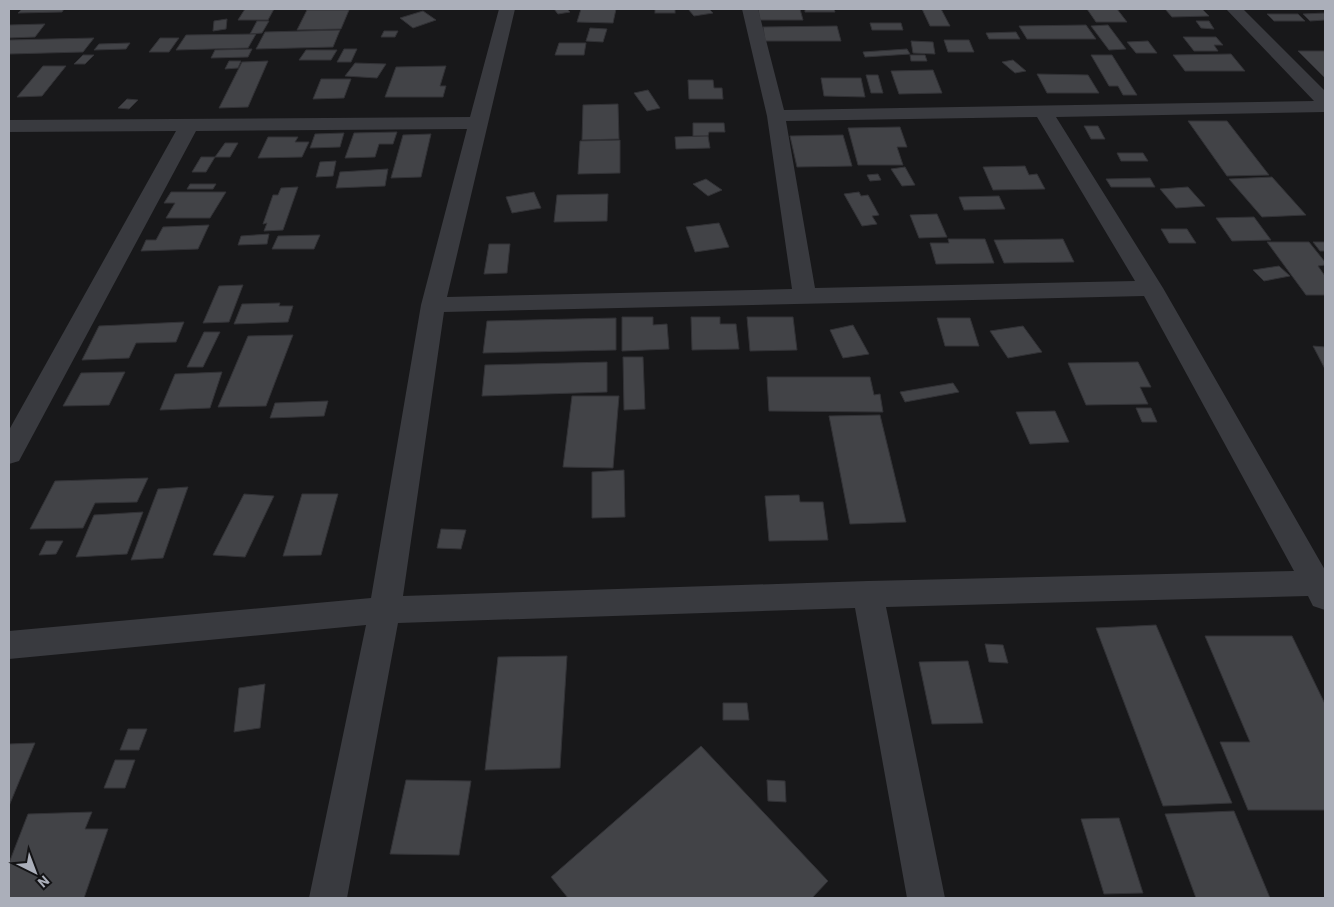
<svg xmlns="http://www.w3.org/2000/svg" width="1334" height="907" font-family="'IBM Plex Sans',sans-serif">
	<rect width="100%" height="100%" fill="#18181a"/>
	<!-- building -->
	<g fill="#424347" stroke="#323236">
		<path d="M22 9H64L62 12 18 13Z"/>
		<path d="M245 9H274L268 20H238Z"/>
		<path d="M554 9H567L570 12 558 14Z"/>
		<path d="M581 9H616L613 23 577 22Z"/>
		<rect x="655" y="9" width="20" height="4"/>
		<path d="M688 9H709L713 13 694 16Z"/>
		<path d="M758 9H800L803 20H760Z"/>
		<path d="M805 9H834L835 12H805Z"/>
		<path d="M922 9H941L950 26H930Z"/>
		<path d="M1087 9H1117L1127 22H1096Z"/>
		<path d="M1165 9H1202L1209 16 1172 17Z"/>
		<path d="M307 10H349L341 29 297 30Z"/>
		<path d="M423 11 436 20 413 28 400 18Z"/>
		<path d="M1325 13V20L1310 21 1303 14Z"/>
		<path d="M1267 14H1298L1305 21H1274Z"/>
		<path d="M227 19 226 29 213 31 214 21Z"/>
		<path d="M257 21H269L262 33 250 34Z"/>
		<path d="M1196 21H1209L1214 29 1201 28Z"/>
		<path d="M870 23H901L903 30H872Z"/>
		<path d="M45 24 35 37 9 38V25Z"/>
		<path d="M1086 25 1096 39H1027L1019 26Z"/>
		<path d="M1108 25 1126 49 1109 50 1091 26Z"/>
		<path d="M837 26 841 41H765L763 27Z"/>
		<path d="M590 28 607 29 603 42 586 41Z"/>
		<path d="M340 30 333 47 256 49 265 32Z"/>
		<path d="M384 31H398L395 37H381Z"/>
		<path d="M1016 32 1020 39H989L986 33Z"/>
		<path d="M256 34 248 48 176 50 186 35Z"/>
		<path d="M1183 37H1216L1223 45H1214L1218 51H1194Z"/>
		<path d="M94 38 83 52 9 54V40Z"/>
		<path d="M160 38H179L169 52H149Z"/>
		<path d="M944 40H969L974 52H948Z"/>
		<path d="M911 41 933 42 935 54 913 53Z"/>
		<path d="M1148 41 1157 53H1136L1127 42Z"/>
		<path d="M130 43 126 49 94 50 99 44Z"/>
		<path d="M559 43H586L584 55H555Z"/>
		<path d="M252 49 248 57 211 58 215 50Z"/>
		<path d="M344 49H357L351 62H337Z"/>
		<path d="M907 49 910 54 865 57 863 52Z"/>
		<path d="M306 50H337L331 60H299Z"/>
		<path d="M1298 51H1325V78Z"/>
		<path d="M1231 54 1245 71H1185L1173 55Z"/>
		<path d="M83 55H94L85 64H74Z"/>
		<path d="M910 55H925L927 61H911Z"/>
		<path d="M1091 55H1112L1137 95H1123L1118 86H1109Z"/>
		<path d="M1013 60 1026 71 1015 73 1002 62Z"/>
		<path d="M229 61H241L238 68 225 69Z"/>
		<path d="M268 61 248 107 219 108 242 62Z"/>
		<path d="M355 63 386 64 377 78 345 76Z"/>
		<path d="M43 66H66L42 96 17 97Z"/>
		<path d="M446 66 440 86H446L443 97H385L396 67Z"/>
		<path d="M933 70 942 93 899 94 891 71Z"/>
		<path d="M1037 74 1088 75 1099 93H1047Z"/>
		<path d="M866 75H878L883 93H871Z"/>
		<path d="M821 78H861L865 97 824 96Z"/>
		<path d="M321 79H351L344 98 313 99Z"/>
		<path d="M688 80H713L714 88H722L723 99H689Z"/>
		<path d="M648 90 660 108 647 111 634 93Z"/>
		<path d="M127 99 138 100 129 109 118 108Z"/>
		<path d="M618 104 619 139 582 140 583 105Z"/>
		<path d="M1188 121H1227L1269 175 1227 176Z"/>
		<path d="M693 123H724L725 132H709L708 136H693Z"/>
		<path d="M1084 126H1098L1105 139H1091Z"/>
		<path d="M900 127 907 147H897L903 165H858L848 128Z"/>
		<path d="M397 132 393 144H379L375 157 345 158 354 133Z"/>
		<path d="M344 133 340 147 310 148 315 134Z"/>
		<path d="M431 134 421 177 391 178 403 135Z"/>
		<path d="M843 135 852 166 797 167 790 136Z"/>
		<path d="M708 136 710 148 676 149 675 137Z"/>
		<path d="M268 137H298L295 142H309L302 157 258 158Z"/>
		<path d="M620 140V173L578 174 580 141Z"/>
		<path d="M225 143H238L230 157H215Z"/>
		<path d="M1117 153H1143L1148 161H1121Z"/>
		<path d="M201 157H215L206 172H192Z"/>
		<path d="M336 161 333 176 316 177 320 162Z"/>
		<path d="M1025 166 1029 175 1037 174 1045 189 993 190 983 167Z"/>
		<path d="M905 167 915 185 902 186 891 169Z"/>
		<path d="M388 169 385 186 336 188 340 172Z"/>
		<path d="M878 174 881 180 870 181 867 175Z"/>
		<path d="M1272 177 1306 215 1262 217 1229 179Z"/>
		<path d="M1150 178 1155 187H1111L1106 179Z"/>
		<path d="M706 179 722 190 708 196 693 184Z"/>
		<path d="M190 184H216L213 189H187Z"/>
		<path d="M298 187 283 230 264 231 267 223 263 224 273 195H278L281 188Z"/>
		<path d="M1188 187 1205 206 1176 208 1160 189Z"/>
		<path d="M171 192H226L210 218H166L175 203H164Z"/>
		<path d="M534 192 541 208 512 213 506 197Z"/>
		<path d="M859 192 861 196 868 195 879 215 872 216 877 224 862 226 844 194Z"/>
		<path d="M608 194 607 221 554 222 557 195Z"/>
		<path d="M999 196 1005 209 964 210 959 197Z"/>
		<path d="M937 214 947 237 919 238 910 215Z"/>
		<path d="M1254 217 1271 240 1232 241 1216 218Z"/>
		<path d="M719 223 729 247 695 252 686 227Z"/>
		<path d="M209 225 198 249 141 251 146 240H156L163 227Z"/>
		<path d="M1161 229H1187L1196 243H1169Z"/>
		<path d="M269 234 267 244 238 245 241 236Z"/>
		<path d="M320 235 314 249H272L278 236Z"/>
		<path d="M948 239H985L994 263 936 264 930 243H949Z"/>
		<path d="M1063 239 1074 262 1004 263 994 240Z"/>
		<path d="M1267 242H1309L1325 262V265L1318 266 1325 276V295H1306Z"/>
		<path d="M1313 242H1325V251H1320Z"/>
		<path d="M489 244H510L507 273 484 274Z"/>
		<path d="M1279 266 1290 276 1264 281 1253 270Z"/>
		<path d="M243 285 229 322 203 323 219 286Z"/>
		<path d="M280 303 279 306H293L288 322 234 324 242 304Z"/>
		<path d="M622 317H653V325L667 324 669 349 622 351Z"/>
		<path d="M691 317H720V324H736L739 349 692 350Z"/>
		<path d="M747 317H793L797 350 750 351Z"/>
		<path d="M616 318V350L483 353 487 321Z"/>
		<path d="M937 318H970L979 346H945Z"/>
		<path d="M184 322 176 342 136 343 129 358 82 360 99 326Z"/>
		<path d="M853 325 869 354 843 358 830 330Z"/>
		<path d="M1023 326 1042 352 1008 358 990 331Z"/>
		<path d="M204 332H220L203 367H187Z"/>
		<path d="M293 335 266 406 218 407 248 336Z"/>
		<path d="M1313 346 1325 347V369Z"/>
		<path d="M623 357H643L645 409 624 410Z"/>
		<path d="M607 362V392L482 396 485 365Z"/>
		<path d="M1138 362 1151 387H1140L1148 404 1086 405 1068 363Z"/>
		<path d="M125 372 109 405 63 406 81 373Z"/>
		<path d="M222 372 210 408 160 410 175 374Z"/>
		<path d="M767 377H870L874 395 880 394 883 412 769 411Z"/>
		<path d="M953 383 959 392 905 402 900 392Z"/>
		<path d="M572 396H619L613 468 563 467Z"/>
		<path d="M328 401 324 416 270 418 275 403Z"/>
		<path d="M1136 408H1151L1157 422H1142Z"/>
		<path d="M1055 411 1069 442 1030 444 1016 412Z"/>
		<path d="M880 415 906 522 850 524 829 416Z"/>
		<path d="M624 470 625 517 592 518V472Z"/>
		<path d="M148 478 137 502 95 503 83 528 30 529 55 481Z"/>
		<path d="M188 487 163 558 131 560 158 489Z"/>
		<path d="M244 494 274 496 245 557 213 555Z"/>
		<path d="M302 494H338L321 555 283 556Z"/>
		<path d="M799 495 800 502H823L828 540 769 541 765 496Z"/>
		<path d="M143 512 127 554 76 557 94 515Z"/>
		<path d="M441 529 466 530 461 549 437 548Z"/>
		<path d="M46 541H63L56 554 39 555Z"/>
		<path d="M1156 625 1232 803 1163 806 1096 628Z"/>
		<path d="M1205 636H1292L1325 704V810H1248L1220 742H1250Z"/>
		<path d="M985 644 1003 645 1008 663 989 662Z"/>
		<path d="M567 656 560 768 485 770 498 657Z"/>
		<path d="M968 661 983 723 932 724 919 662Z"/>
		<path d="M265 684 260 728 234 732 239 688Z"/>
		<path d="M723 703H747L749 720H723Z"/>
		<path d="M128 729H147L139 750H120Z"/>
		<path d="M35 743 9 806V744Z"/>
		<path d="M701 746 828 881 812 898H568L551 877Z"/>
		<path d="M115 760H135L125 788H104Z"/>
		<path d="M406 780 471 781 459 855 390 854Z"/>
		<path d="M767 780 785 781 786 802 768 801Z"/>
		<path d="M1234 811 1270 898H1196L1165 814Z"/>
		<path d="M92 812 85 829H108L84 898H9V863L28 814Z"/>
		<path d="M1119 818 1143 893 1104 894 1081 819Z"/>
	</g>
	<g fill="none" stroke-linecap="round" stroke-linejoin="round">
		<!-- minor -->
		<path fill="#393a3f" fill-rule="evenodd" d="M499 9H515L447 297 792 289 767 116 742 9H758L784 110 1314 101 1226 9H1243L1325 91V112L1056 117 1163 288 1325 570V610L1313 606 1308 596 886 607 945 898H907L855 608 398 623 347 898H309L366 625 9 659V631L371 598 421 305 467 129 196 131 19 461 9 464V430L176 131 9 132V120L470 117ZM1037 117 1135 281 815 288 786 121ZM1144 296 1294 571 868 581 403 596 444 312Z"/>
	</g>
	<!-- border -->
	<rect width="1334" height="907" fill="none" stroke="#abafba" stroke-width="20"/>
	<!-- north arrow -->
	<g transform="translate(35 872) rotate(138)" stroke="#131315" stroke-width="4" paint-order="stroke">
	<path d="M0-4L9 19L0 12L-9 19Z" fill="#abafba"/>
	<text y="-8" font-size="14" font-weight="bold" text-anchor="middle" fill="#abafba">N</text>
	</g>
</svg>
